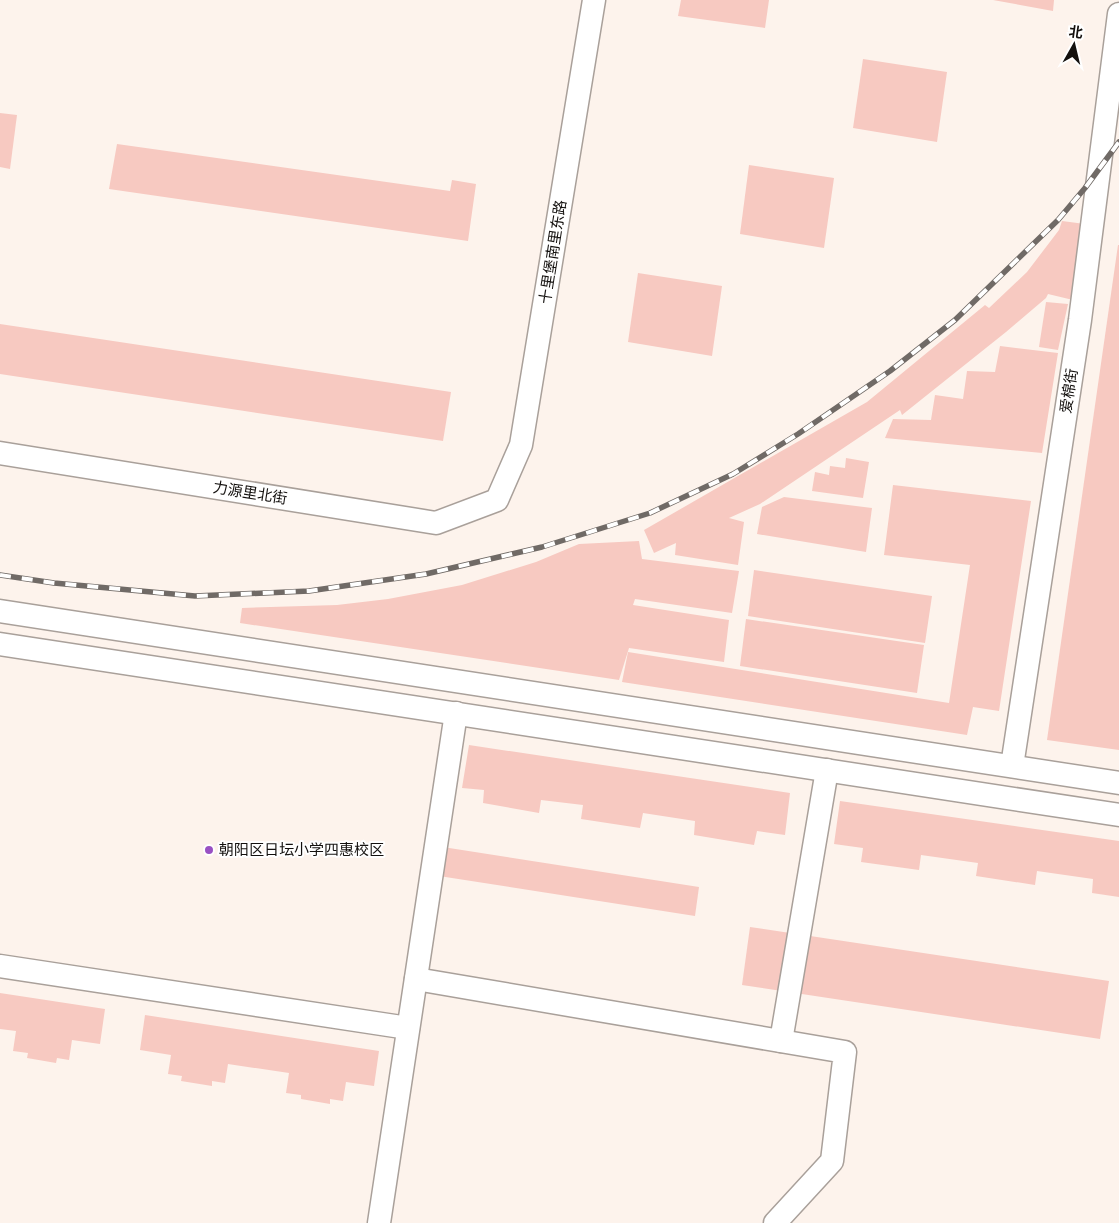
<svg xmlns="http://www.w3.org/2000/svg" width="1119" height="1223" font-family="Rubik,'Noto Sans SC',sans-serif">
	<rect width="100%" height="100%" fill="#fdf3ec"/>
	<!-- building -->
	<g fill="#f7c9c1">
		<path d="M681 0H769L765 28 678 16Z"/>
		<path d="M993 0H1054L1053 11Z"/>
		<path d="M863 59 947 72 937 142 853 128Z"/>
		<path d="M0 113 17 115 10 169 0 167Z"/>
		<path d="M117 144 450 191 452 180 476 184 468 241 109 189Z"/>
		<path d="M749 165 834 178 824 248 740 234Z"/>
		<path d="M1062 221 1085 224 1073 300 1048 294 1046 298 1006 332 902 415 900 410 760 504 729 518 744 522 738 565 675 555 676 543 654 553 644 530 867 402 985 305 989 308 1027 272 1059 230Z"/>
		<path d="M1118 245H1119V750L1047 740Z"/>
		<path d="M638 273 722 286 712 356 628 342Z"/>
		<path d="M1046 302 1068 304 1058 350 1039 347Z"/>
		<path d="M0 324 451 392 443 441 0 374Z"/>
		<path d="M1000 346 1058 353 1042 453 885 438 893 419 931 420 935 395 963 399 967 371 995 372Z"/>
		<path d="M846 458 869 462 863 498 812 491 815 472 829 475 830 466 845 468Z"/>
		<path d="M893 485 1031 501 999 711 973 707 967 735 622 682 628 652 949 703 970 565 884 555Z"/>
		<path d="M784 497 872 508 866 552 757 534 762 507Z"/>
		<path d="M639 541 642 559 739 571 732 613 635 599 633 605 729 620 724 662 629 648 619 680 240 623 242 608 337 605 388 599 462 585 536 562 579 544Z"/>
		<path d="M754 570 932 596 925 643 748 616Z"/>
		<path d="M746 619 924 645 917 693 740 666Z"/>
		<path d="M469 745 790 793 785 835 757 831 754 845 694 835 695 821 643 813 640 828 581 819 583 805 541 800 539 813 483 803 484 790 462 788Z"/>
		<path d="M840 801 1119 841V897L1092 893 1093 879 1037 871 1035 885 976 876 978 863 921 855 919 870 861 862 863 848 834 844Z"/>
		<path d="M430 845 699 887 695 916 426 874Z"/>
		<path d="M750 927 1109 981 1100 1039 742 985Z"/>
		<path d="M0 993 105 1009 100 1044 72 1040 69 1060 57 1058 56 1063 27 1058 28 1053 13 1051 16 1031 0 1029Z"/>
		<path d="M145 1015 379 1051 374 1086 346 1082 343 1101 330 1099V1104L301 1099V1095L286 1093 289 1073 228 1064 225 1083 212 1081V1086L181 1081 182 1076 168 1074 171 1055 140 1050Z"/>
	</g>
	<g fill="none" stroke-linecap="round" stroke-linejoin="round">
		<defs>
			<g id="street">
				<path d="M0 453 436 523 497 500 521 445 594 0"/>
				<path d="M0 611 1119 783"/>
				<path d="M0 644 1119 815"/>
				<path d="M1012 766 1080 320 1119 14"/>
				<path d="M0 966 408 1028"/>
				<path d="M416 979 845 1052 832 1161 775 1223"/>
				<path d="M781 1041 827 770"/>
				<path d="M379 1223 456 713"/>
			</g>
		</defs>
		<!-- street casing -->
		<use href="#street" stroke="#a9a09a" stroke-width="25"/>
		<!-- street -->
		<use href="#street" stroke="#fff" stroke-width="22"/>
		<defs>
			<path id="rail" d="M0 575 54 583 195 596 309 591 426 574 542 547 650 513 733 474 798 434 890 371 955 320 1058 220 1085 188 1119 142"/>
		</defs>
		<!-- rail casing -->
		<use href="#rail" stroke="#706a66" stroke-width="5.5"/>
		<!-- rail -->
		<use href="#rail" stroke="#fff" stroke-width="4" stroke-dasharray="11" stroke-linecap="butt"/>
	</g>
	<!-- markers -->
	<circle fill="#9950c3" stroke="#fff" stroke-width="2" cx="209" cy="850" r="5"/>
	<g text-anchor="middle" stroke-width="4" stroke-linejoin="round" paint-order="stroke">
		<!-- street labels -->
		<g font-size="15" fill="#13100e" stroke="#fff">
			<text transform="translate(553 252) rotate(-81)" y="5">十里堡南里东路</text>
			<text transform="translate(1069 391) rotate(-81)" y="5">爱棉街</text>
			<text transform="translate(250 493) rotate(9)" y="5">力源里北街</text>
		</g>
		<!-- poi labels -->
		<g font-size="15" fill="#13100e" stroke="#fff" text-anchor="start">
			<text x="219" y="855">朝阳区日坛小学四惠校区</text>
		</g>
	</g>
	<!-- north arrow -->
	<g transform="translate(1074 45) rotate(8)" stroke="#ffffff" stroke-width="4" paint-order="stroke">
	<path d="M0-4L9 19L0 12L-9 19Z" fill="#13100e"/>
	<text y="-8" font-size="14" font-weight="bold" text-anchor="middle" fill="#13100e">北</text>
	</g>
</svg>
